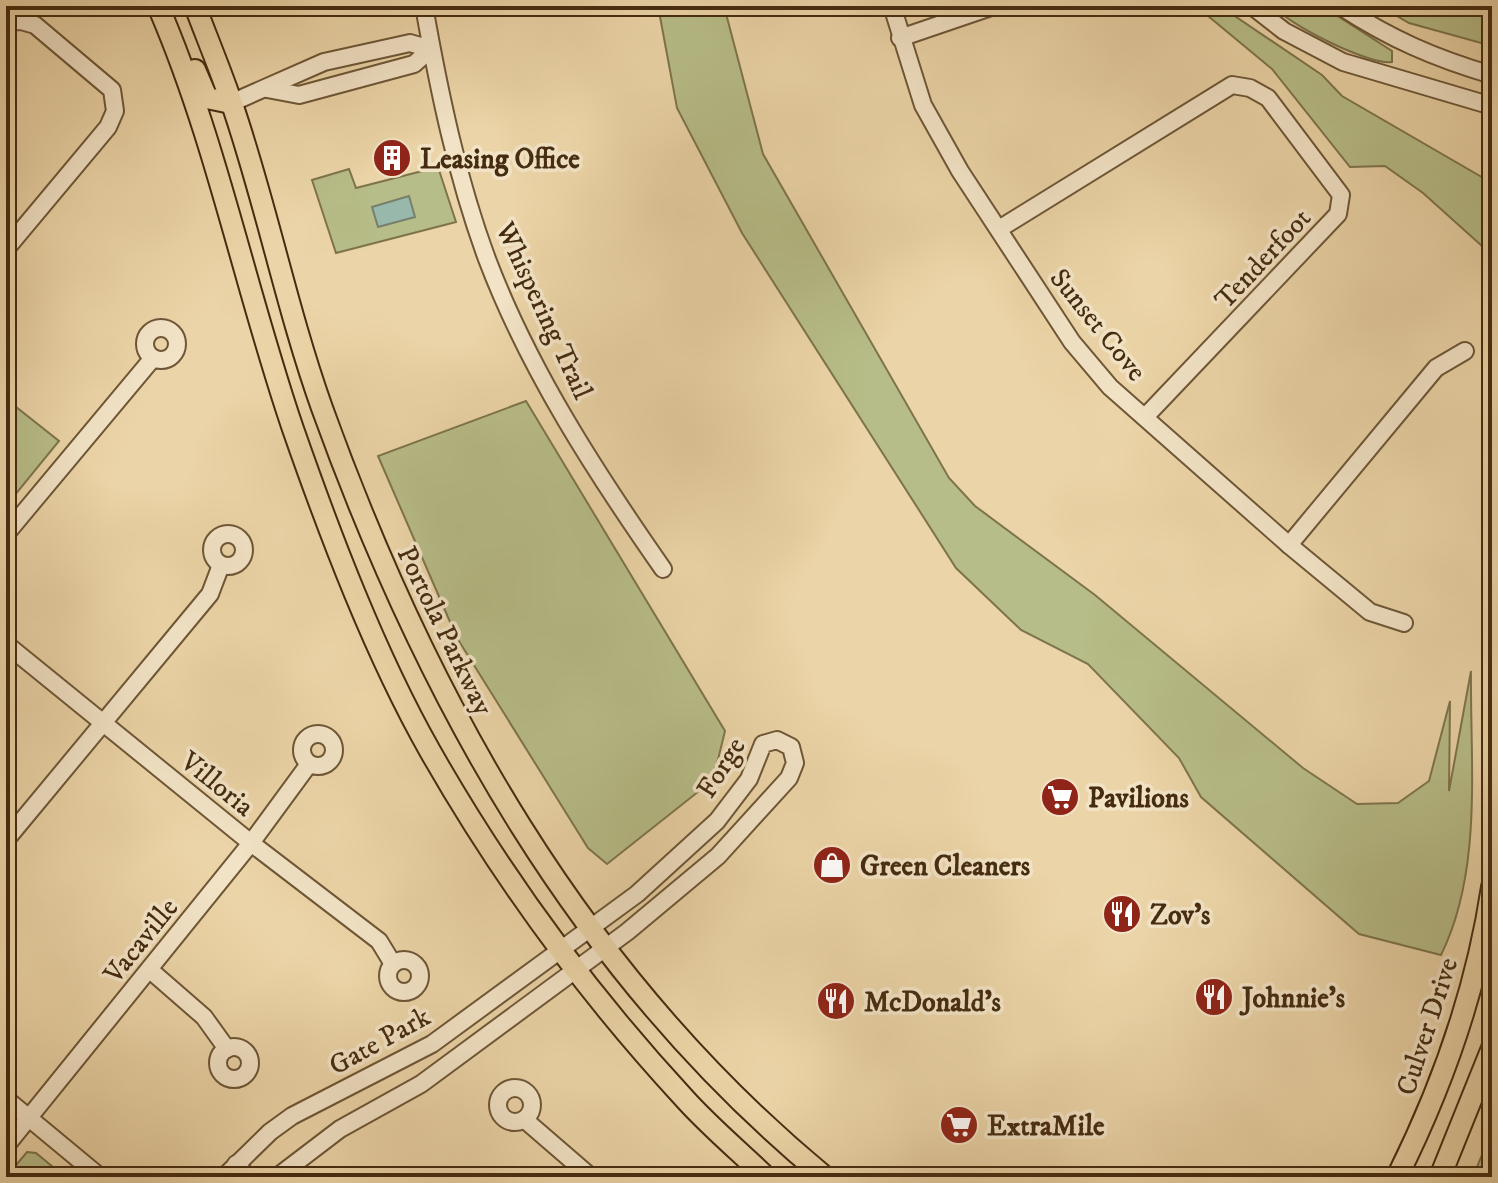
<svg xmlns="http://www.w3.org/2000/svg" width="1498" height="1183" font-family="'IM FELL DW Pica',serif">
	<rect width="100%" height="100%" fill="#ebd4a7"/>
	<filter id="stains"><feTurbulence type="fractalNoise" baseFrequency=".0025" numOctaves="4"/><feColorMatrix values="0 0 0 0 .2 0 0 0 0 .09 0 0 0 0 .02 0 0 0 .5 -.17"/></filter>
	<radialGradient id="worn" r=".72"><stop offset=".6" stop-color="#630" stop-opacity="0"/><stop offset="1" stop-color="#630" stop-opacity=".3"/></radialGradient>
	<!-- green -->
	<g fill="#b7bd88" stroke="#7e744c" stroke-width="2">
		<path d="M658 6H724L763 154 949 478 975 506 1095 595 1303 768 1357 804 1398 803 1429 781 1450 701 1449 791 1471 671C1470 764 1483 870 1441 955L1359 934 1201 797 1179 758 1088 664 1021 630 956 568 742 233 677 108Z"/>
		<path d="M1196 6H1220L1322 75 1342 96 1492 183V255L1423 193 1385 166 1350 167 1272 69Z"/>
		<path d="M1274 6H1322L1392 51V62C1371 66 1286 24 1274 6Z"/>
		<path d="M1380 6H1492V46L1409 23Z"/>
		<path d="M438 167 456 222 336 253 312 180 349 169 356 188Z"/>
		<path d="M6 399 59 441 6 506Z"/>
		<path d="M526 401 725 731 713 780 607 864 588 848 457 638 378 456Z"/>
		<path d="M1492 1130V1177H1473Z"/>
		<path d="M27 1152 36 1153 65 1177H6Z"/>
	</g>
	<!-- water -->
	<path fill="#98b8ab" stroke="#77806d" stroke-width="2" d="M409 196 415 217 378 227 372 207Z"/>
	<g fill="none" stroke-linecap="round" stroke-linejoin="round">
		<defs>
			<g id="minor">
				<path d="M424 6C439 91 457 178 487 259 529 370 596 473 663 569"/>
				<path d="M892 6 923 105 960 171 1072 342 1110 387 1289 545 1370 612 1404 623"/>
				<path d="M1252 6 1284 31 1343 62 1492 106"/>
				<path d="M1340 6C1391 39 1434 58 1492 75"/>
				<path d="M6 22 21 21 35 25 112 90 115 111 108 127 6 249"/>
				<path d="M900 38 994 6"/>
				<path d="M267 89 299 95 414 64 431 49"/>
				<path d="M231 103 324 62 410 43 431 49"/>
				<path d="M999 229 1232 85 1250 88 1268 98 1341 195 1338 214 1145 417"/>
				<circle cx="161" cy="344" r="16"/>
				<path d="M6 534 153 358"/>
				<circle cx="228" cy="550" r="16"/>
				<path d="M1289 545 1436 368 1465 351"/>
				<path d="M6 644 251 843 379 941 393 964"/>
				<circle cx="318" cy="750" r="16"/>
				<path d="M6 840 210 594 221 565"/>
				<circle cx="404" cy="976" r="16"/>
				<path d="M150 970 204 1017 227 1049"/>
				<circle cx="234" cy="1063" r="16"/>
				<circle cx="515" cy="1105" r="17"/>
				<path d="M6 1099 100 1177"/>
				<path d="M525 1120 591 1177"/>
				<path d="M6 1146 251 843 309 764"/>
				<path d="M236 1164 248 1177"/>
				<path d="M224 1177 270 1132 292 1116 432 1044 637 894 717 821 749 779 763 744 777 740 791 747 795 763 789 778 718 856 627 932 421 1084 340 1129 277 1177"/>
			</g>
			<g id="major">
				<path d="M158 6C217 142 245 289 293 429 330 535 375 654 430 751 500 874 587 993 684 1098 709 1126 739 1151 766 1177"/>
				<path d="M195 6C207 38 220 69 231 101 266 202 286 307 322 408 428 702 580 975 825 1177"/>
				<path d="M195 70 207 98 231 103"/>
				<path d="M1397 1177C1442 1087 1477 987 1492 887"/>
				<path d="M1440 1177 1492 1048"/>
			</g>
		</defs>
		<!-- minor casing -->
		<use href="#minor" stroke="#6e5636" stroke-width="20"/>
		<!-- major casing -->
		<use href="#major" stroke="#452c10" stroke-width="24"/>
		<!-- minor -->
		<use href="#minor" stroke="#f2e3c6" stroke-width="16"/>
		<!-- major -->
		<use href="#major" stroke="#ebd4a7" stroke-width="20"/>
	</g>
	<!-- icons -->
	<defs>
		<symbol id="building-disc" viewBox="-11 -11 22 22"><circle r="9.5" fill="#8f2418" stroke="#f2e3c6"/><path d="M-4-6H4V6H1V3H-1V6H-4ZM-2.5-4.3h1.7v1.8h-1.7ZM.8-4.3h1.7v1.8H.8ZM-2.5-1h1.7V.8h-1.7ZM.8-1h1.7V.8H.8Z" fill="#fff"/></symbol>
		<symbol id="supermarket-disc" viewBox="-11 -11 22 22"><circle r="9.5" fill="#8f2418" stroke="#f2e3c6"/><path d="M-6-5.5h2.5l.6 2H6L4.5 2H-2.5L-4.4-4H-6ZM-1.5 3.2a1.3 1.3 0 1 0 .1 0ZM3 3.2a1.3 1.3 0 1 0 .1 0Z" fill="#fff"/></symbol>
		<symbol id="shop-disc" viewBox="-11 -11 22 22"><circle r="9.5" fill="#8f2418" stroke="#f2e3c6"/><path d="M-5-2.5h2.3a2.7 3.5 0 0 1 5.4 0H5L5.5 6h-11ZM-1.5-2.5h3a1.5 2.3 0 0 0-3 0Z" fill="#fff"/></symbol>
		<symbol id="restaurant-disc" viewBox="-11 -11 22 22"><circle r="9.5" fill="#8f2418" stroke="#f2e3c6"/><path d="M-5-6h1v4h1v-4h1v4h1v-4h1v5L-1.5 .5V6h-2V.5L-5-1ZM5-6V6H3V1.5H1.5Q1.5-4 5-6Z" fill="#fff"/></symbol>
	</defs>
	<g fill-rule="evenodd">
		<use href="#building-disc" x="370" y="136" width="44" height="44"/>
		<use href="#supermarket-disc" x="1038" y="775" width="44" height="44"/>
		<use href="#shop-disc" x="810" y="843" width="44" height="44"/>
		<use href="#restaurant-disc" x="1100" y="892" width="44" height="44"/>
		<use href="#restaurant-disc" x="1192" y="975" width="44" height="44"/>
		<use href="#restaurant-disc" x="814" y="979" width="44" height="44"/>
		<use href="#supermarket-disc" x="937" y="1103" width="44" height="44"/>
	</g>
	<g text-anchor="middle" stroke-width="7" stroke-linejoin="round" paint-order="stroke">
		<!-- poi labels -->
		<g font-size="28" font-weight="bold" fill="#452c10" stroke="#f2e3c6" text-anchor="start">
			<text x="420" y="168">Leasing Office</text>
			<text x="1088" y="807">Pavilions</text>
			<text x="860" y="875">Green Cleaners</text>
			<text x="1150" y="924">Zov's</text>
			<text x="1242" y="1007">Johnnie's</text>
			<text x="864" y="1011">McDonald's</text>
			<text x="987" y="1135">ExtraMile</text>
		</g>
		<!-- street labels -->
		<g font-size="28" fill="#452c10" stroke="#f2e3c6">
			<text transform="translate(1262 258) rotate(-47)" y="10">Tenderfoot</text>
			<text transform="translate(545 310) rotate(65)" y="10">Whispering Trail</text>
			<text transform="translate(1099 324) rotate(51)" y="10">Sunset Cove</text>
			<text transform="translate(446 630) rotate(64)" y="10">Portola Parkway</text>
			<text transform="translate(720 767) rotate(-58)" y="10">Forge</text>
			<text transform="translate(218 783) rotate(39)" y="10">Villoria</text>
			<text transform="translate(140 940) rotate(-51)" y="10">Vacaville</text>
			<text transform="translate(1426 1026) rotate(-72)" y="10">Culver Drive</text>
			<text transform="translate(379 1040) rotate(-29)" y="10">Gate Park</text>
		</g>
	</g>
	<!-- margin -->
	<rect width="1498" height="1183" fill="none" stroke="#ebd4a7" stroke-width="32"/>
	<rect x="8" y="8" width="1482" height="1167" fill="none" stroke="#452c10" stroke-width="4"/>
	<rect x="16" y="16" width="1466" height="1151" fill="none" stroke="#452c10" stroke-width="2"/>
	<rect width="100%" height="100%" filter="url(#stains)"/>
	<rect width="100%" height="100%" fill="url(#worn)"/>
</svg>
